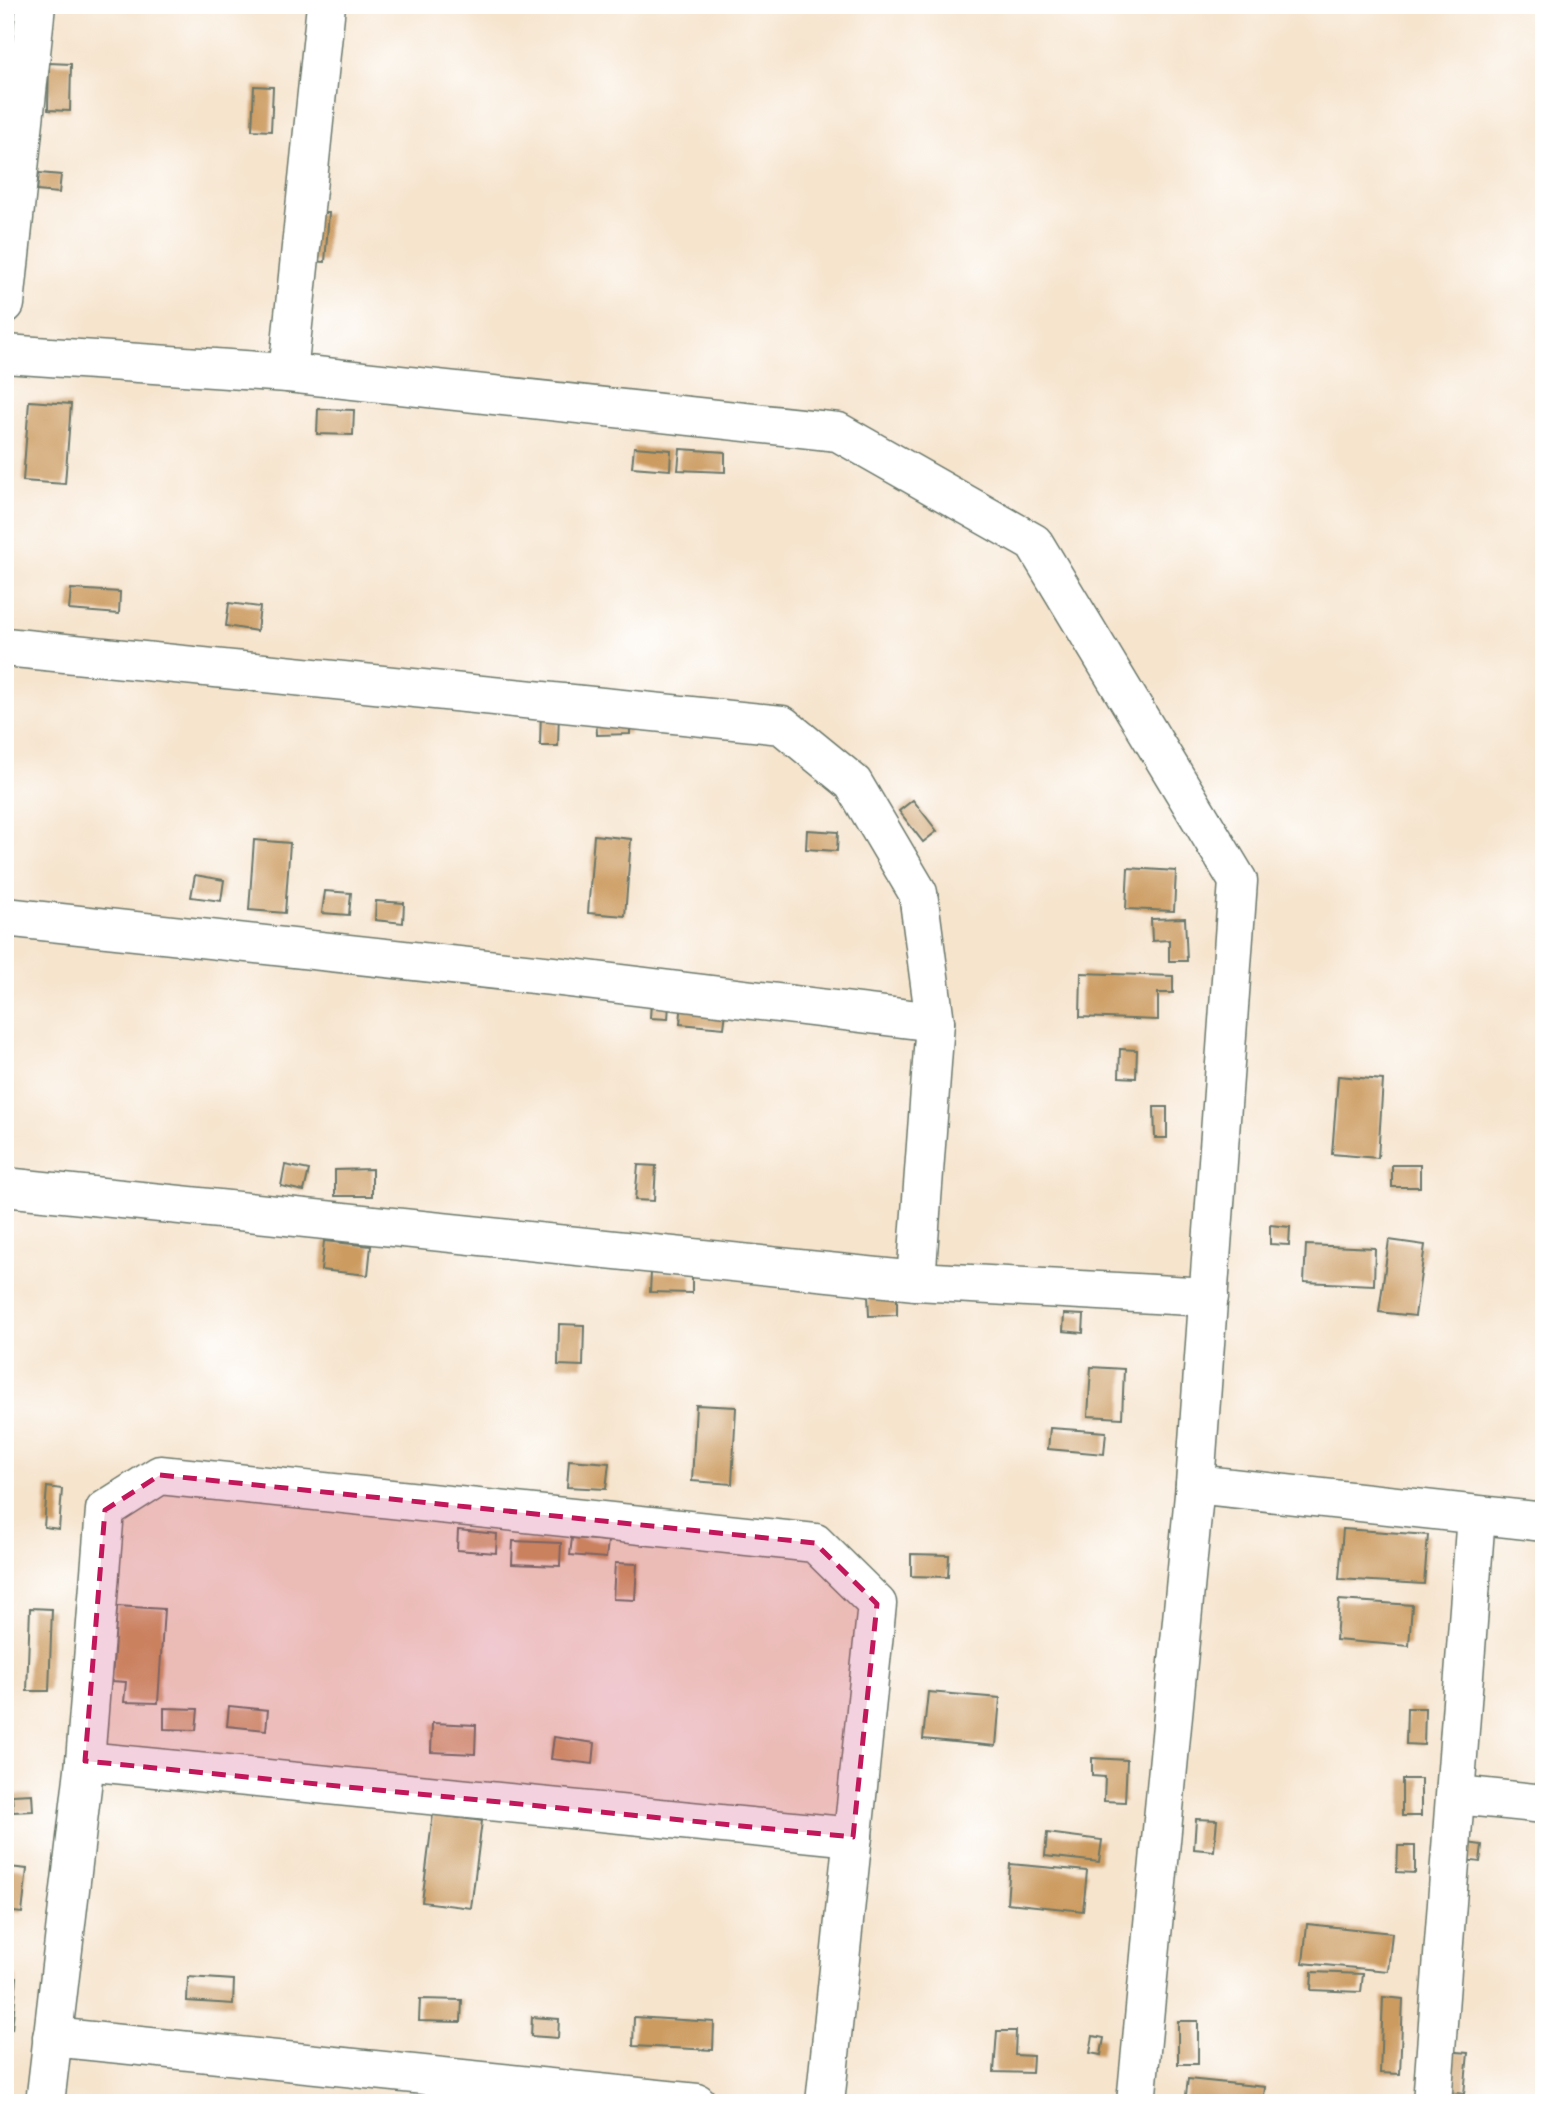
<svg xmlns="http://www.w3.org/2000/svg" width="1549" height="2108" font-family="Alegreya,serif">
	<rect width="100%" height="100%" fill="#fff"/>
	<filter id="ink" filterUnits="userSpaceOnUse"><feTurbulence type="fractalNoise" baseFrequency=".0143" numOctaves="2"/><feDisplacementMap in="SourceGraphic" scale="14" xChannelSelector="R" yChannelSelector="G"/><feConvolveMatrix kernelMatrix="1 2 1 2 8 2 1 2 1" color-interpolation-filters="sRGB"/></filter>
	<filter id="wash" filterUnits="userSpaceOnUse"><feTurbulence type="fractalNoise" baseFrequency=".00686" numOctaves="4" result="noise"/><feDisplacementMap in="SourceGraphic" scale="28" xChannelSelector="R" yChannelSelector="G"/><feGaussianBlur stdDeviation="1.57" result="paint"/><feColorMatrix in="noise" values="0 0 0 0 0 0 0 0 0 0 0 0 0 0 0 0 0 1.4 0 .05"/><feComposite in="paint" operator="in"/></filter>
	<g filter="url(#wash)">
		<rect width="100%" height="100%" fill="#f6e4cd"/>
		<g id="blocks">
			<!-- building -->
			<g fill="#cc9b61">
				<path d="M49 63 71 64 70 111 48 110Z"/>
				<path d="M254 86 273 87 271 131 252 130Z"/>
				<path d="M39 173 61 175 59 193 37 191Z"/>
				<path d="M310 213H329L325 262 307 261Z"/>
				<path d="M29 401 71 404 65 484 23 481Z"/>
				<path d="M318 409 354 410 353 435 317 434Z"/>
				<path d="M634 447 671 450 670 470 632 467Z"/>
				<path d="M680 449 725 452V472L678 470Z"/>
				<path d="M71 589 120 592 119 614 69 610Z"/>
				<path d="M229 603 260 607 257 631 226 626Z"/>
				<path d="M541 710 559 711 558 746H540Z"/>
				<path d="M630 714V734L597 735 596 715Z"/>
				<path d="M913 800 937 831 923 842 899 811Z"/>
				<path d="M807 830 838 832 837 851 806 849Z"/>
				<path d="M594 835 631 839 625 916 588 913Z"/>
				<path d="M254 840 290 843 285 913 249 910Z"/>
				<path d="M1128 868 1176 871 1174 911 1126 909Z"/>
				<path d="M195 875 224 880 221 901 191 897Z"/>
				<path d="M325 891 351 893 349 915 322 913Z"/>
				<path d="M376 901 404 903 403 923 375 920Z"/>
				<path d="M1185 918 1187 961H1169V940L1152 941 1151 919Z"/>
				<path d="M1081 973 1173 976V993H1158V1020L1080 1017Z"/>
				<path d="M682 1000 727 1004 724 1028 680 1024Z"/>
				<path d="M651 1003 669 1004 668 1019 650 1018Z"/>
				<path d="M1120 1049 1137 1050 1136 1078 1119 1077Z"/>
				<path d="M1338 1076 1383 1080 1378 1158 1332 1154Z"/>
				<path d="M1154 1107H1167V1138H1155Z"/>
				<path d="M285 1165 309 1170 304 1191 281 1186Z"/>
				<path d="M638 1165 656 1166 654 1201 635 1200Z"/>
				<rect x="1392" y="1165" width="28" height="22"/>
				<path d="M372 1169V1196H335V1170Z"/>
				<path d="M1270 1225 1290 1227 1289 1245 1270 1244Z"/>
				<path d="M1389 1240 1425 1245 1415 1316 1379 1312Z"/>
				<path d="M324 1241 371 1246 368 1275 321 1270Z"/>
				<path d="M1306 1245 1375 1248 1374 1285 1304 1282Z"/>
				<path d="M651 1272 692 1274V1293L650 1292Z"/>
				<path d="M868 1295H897V1315L869 1316Z"/>
				<path d="M1064 1314 1084 1315 1083 1333 1063 1331Z"/>
				<path d="M559 1324 584 1325 583 1366 558 1365Z"/>
				<path d="M1091 1367 1124 1369 1122 1418 1088 1416Z"/>
				<path d="M696 1405 736 1407 732 1484 692 1481Z"/>
				<path d="M1050 1428 1106 1432 1104 1454 1048 1449Z"/>
				<path d="M569 1460 609 1463 606 1489 567 1487Z"/>
				<path d="M47 1487 62 1489 59 1529 44 1527Z"/>
				<path d="M1343 1529 1428 1535 1424 1584 1339 1579Z"/>
				<path d="M458 1530 497 1534 496 1553 457 1550Z"/>
				<path d="M572 1538 608 1541 606 1558 570 1555Z"/>
				<path d="M513 1541 561 1543 560 1566 512 1564Z"/>
				<path d="M911 1554 949 1555 948 1577 911 1576Z"/>
				<path d="M615 1563 637 1564 635 1600 613 1599Z"/>
				<path d="M1339 1600 1412 1605 1409 1646 1336 1640Z"/>
				<path d="M117 1606 164 1609 158 1703 124 1702 126 1682 112 1681Z"/>
				<path d="M30 1608 52 1609 49 1691H27Z"/>
				<path d="M928 1692 1000 1698 996 1746 923 1739Z"/>
				<path d="M229 1706 268 1710 266 1730 227 1726Z"/>
				<path d="M164 1708 198 1709 196 1730 164 1729Z"/>
				<path d="M1407 1708H1425L1424 1745 1406 1744Z"/>
				<path d="M432 1723 476 1725 475 1754 431 1752Z"/>
				<path d="M554 1737 595 1743 593 1764 551 1759Z"/>
				<path d="M1092 1758 1127 1760 1125 1802 1104 1801 1105 1777 1092 1776Z"/>
				<rect x="1402" y="1779" width="19" height="37"/>
				<path d="M32 1794 33 1811 13 1812 12 1795Z"/>
				<path d="M433 1814 482 1821 471 1908 422 1902Z"/>
				<path d="M1196 1819 1217 1820 1214 1851 1194 1849Z"/>
				<path d="M1047 1833 1102 1840 1099 1862 1045 1856Z"/>
				<path d="M1467 1843 1482 1845 1480 1862 1464 1860Z"/>
				<path d="M1398 1846H1415V1873L1397 1872Z"/>
				<path d="M1010 1864 1087 1871 1083 1911 1007 1903Z"/>
				<path d="M9 1867 27 1869 22 1913 5 1911Z"/>
				<path d="M1307 1924 1392 1933 1388 1971 1303 1963Z"/>
				<path d="M1312 1972 1363 1974 1361 1992 1311 1990Z"/>
				<path d="M5 1976 17 1977 12 2029 5 2028Z"/>
				<path d="M188 1977 234 1980 233 2004 187 2001Z"/>
				<path d="M1383 1997 1403 1999 1400 2074 1380 2073Z"/>
				<path d="M420 1999 462 2000 461 2022 419 2021Z"/>
				<path d="M532 2017 559 2019 558 2038 531 2036Z"/>
				<path d="M634 2017 714 2022 713 2050 633 2046Z"/>
				<rect x="1178" y="2021" width="20" height="43"/>
				<path d="M997 2031H1016L1015 2055 1033 2056 1032 2073 994 2072Z"/>
				<path d="M1093 2036 1104 2038 1101 2055 1090 2053Z"/>
				<path d="M1444 2051 1468 2053 1464 2094 1440 2091Z"/>
				<path d="M1188 2079 1265 2087 1263 2103H1185Z"/>
				<path d="M1440 2096 1460 2097V2103H1440Z"/>
			</g>
		</g>
	</g>
	<g filter="url(#ink)">
		<use href="#blocks" fill-opacity="0" stroke="#6a776a" stroke-width="2"/>
		<g fill="none" stroke-linecap="round" stroke-linejoin="round">
			<defs>
				<g id="minor">
					<path d="M5 304 36 5"/>
					<path d="M5 354 288 373 838 432 1034 543 1238 881 1195 1484 1136 2103"/>
					<path d="M288 373 326 5"/>
					<path d="M5 647 782 725 853 783 918 893 935 1022 916 1281 5 1187"/>
					<path d="M5 917 562 977 935 1022"/>
					<path d="M916 1281 1209 1297"/>
					<path d="M1195 1484 1544 1522"/>
					<path d="M85 1761 853 1837"/>
					<path d="M1457 1795 1544 1804"/>
					<path d="M52 2037 697 2103"/>
					<path d="M45 2103 85 1761 105 1510 160 1475 815 1543 877 1604 825 2103"/>
					<path d="M1432 2103 1476 1515"/>
				</g>
			</defs>
			<!-- minor casing -->
			<use href="#minor" stroke="#6a776a" stroke-width="41"/>
			<!-- minor -->
			<use href="#minor" stroke="#fff" stroke-width="38"/>
		</g>
	</g>
	<!-- marked area -->
	<path fill="#c2185b" fill-opacity="0.2" stroke="#c2185b" stroke-width="5" stroke-dasharray="14 9" stroke-linejoin="round" d="M160 1475 815 1543 877 1604 853 1837 85 1761 105 1510Z"/>
	<!-- margin -->
	<rect width="1549" height="2108" fill="none" stroke="#fff" stroke-width="28"/>
</svg>
